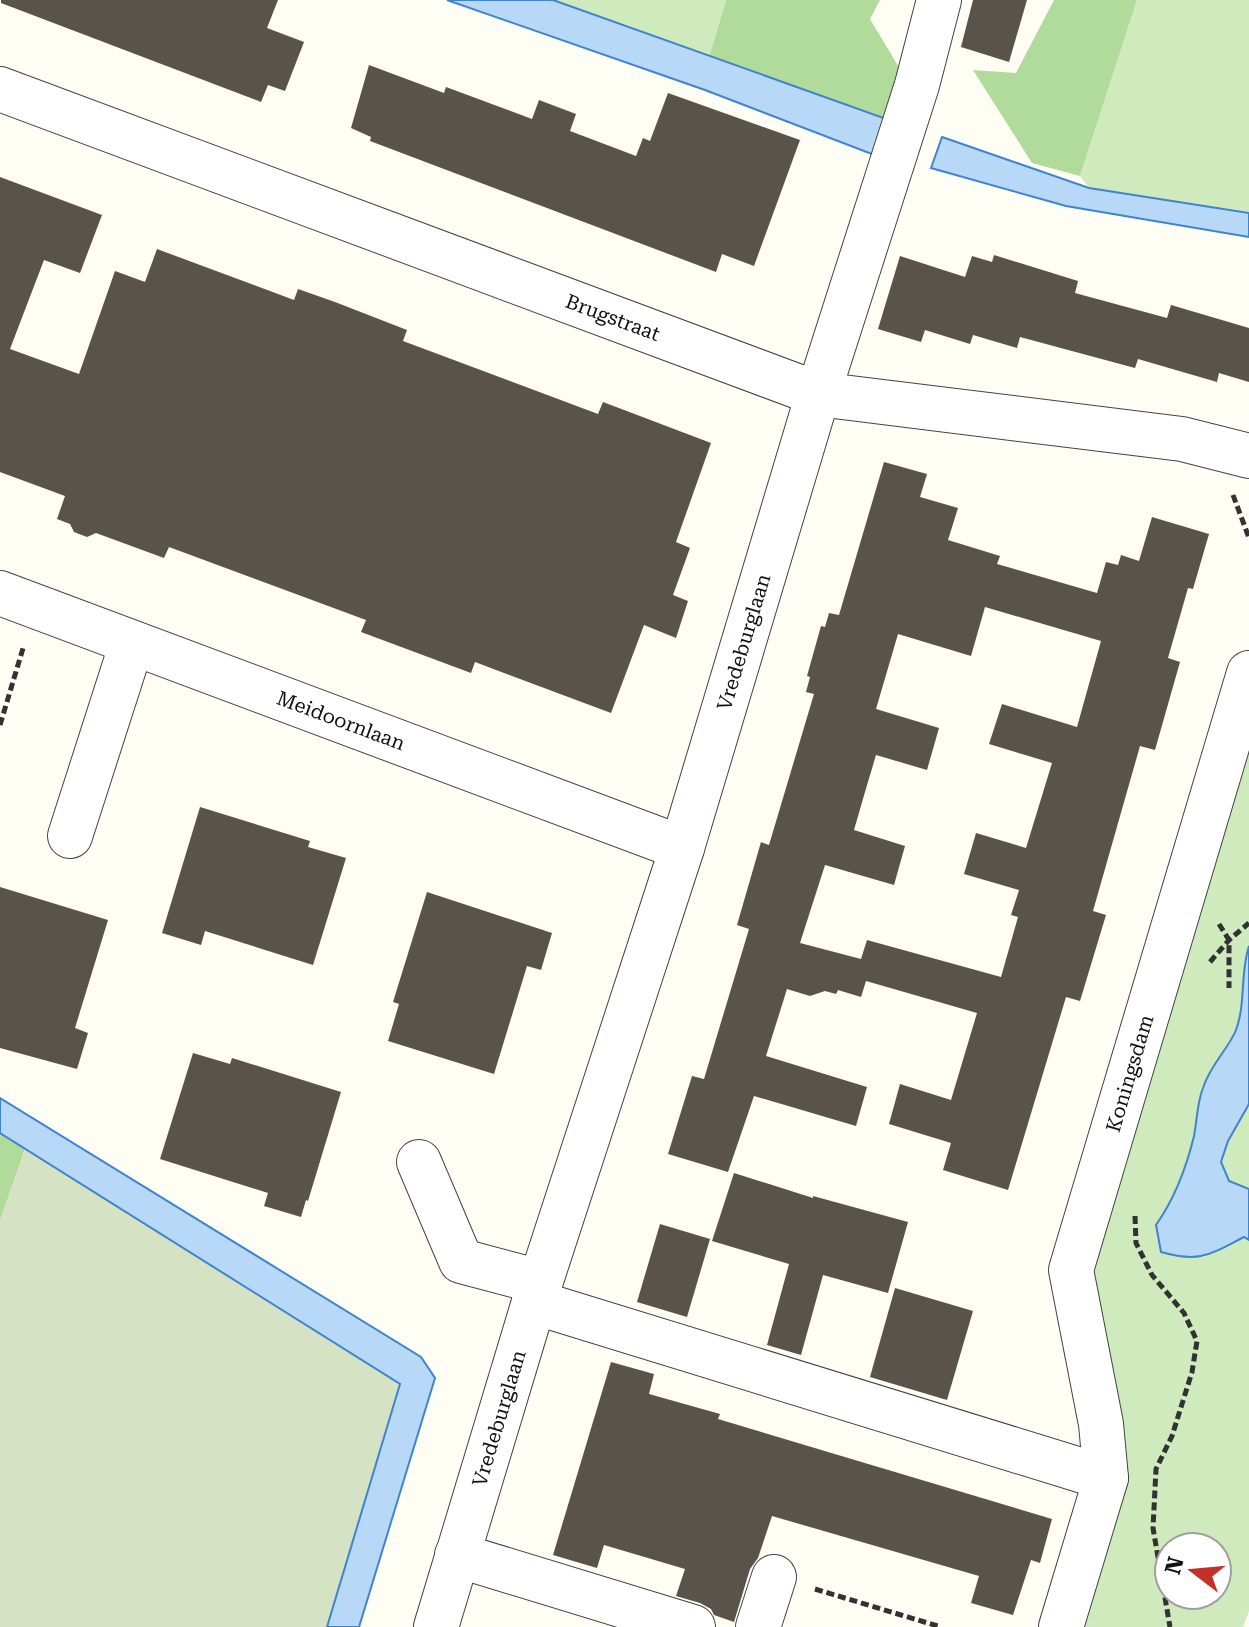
<svg xmlns="http://www.w3.org/2000/svg" width="1249" height="1627" font-family="'Roboto Serif',serif">
	<rect width="100%" height="100%" fill="#fffef4"/>
	<!-- green -->
	<g fill="#cfeabc" fill-rule="evenodd">
		<path d="M478 0H726L702 81Z"/>
		<path d="M1137 0H1249V212L1089 188 1080 176Z"/>
		<path d="M1249 741V946C1240 973 1246 1003 1236 1030 1229 1048 1210 1065 1203 1088 1197 1103 1197 1120 1194 1136 1186 1169 1175 1198 1156 1226L1203 1257 1244 1237 1249 1240V1611L1243 1627H1079L1086 1278ZM1169 1547H1217V1595H1169Z"/>
		<path d="M1249 1104V1189H1247L1229 1181 1221 1163 1228 1141Z"/>
	</g>
	<!-- forest -->
	<g fill="#b1db9b">
		<path d="M726 0H880L870 19 906 79 883 146 702 81Z"/>
		<path d="M1054 0H1137L1080 176 1032 163 973 70 1016 73Z"/>
		<path d="M0 1133 25 1149 0 1221Z"/>
	</g>
	<!-- cemetery -->
	<path fill="#d5e2c3" d="M25 1149 400 1384 327 1627H0V1221Z"/>
	<!-- water -->
	<g fill="#b8d8f7" stroke="#3f84ce" stroke-width="2">
		<path d="M447 0H553L892 121 877 156 705 90Z"/>
		<path d="M942 137 1089 188 1249 213V237L1066 206 931 168Z"/>
		<path d="M1249 946V1104L1228 1141 1221 1162 1229 1181 1249 1189V1240L1244 1237C1209 1255 1200 1263 1161 1252L1156 1225C1175 1198 1186 1169 1194 1136 1197 1120 1197 1103 1203 1088 1210 1065 1229 1048 1236 1030 1246 1003 1240 973 1249 946Z"/>
		<path d="M0 1098 421 1357 435 1378 359 1627H327L400 1384 0 1133Z"/>
	</g>
	<!-- building -->
	<g fill="#59534c" fill-rule="evenodd">
		<path d="M1 0H278L267 28 304 42 285 91 268 85 261 102 1 3Z"/>
		<path d="M973 0H1027L1009 62 961 47Z"/>
		<path d="M369 65 444 93 446 87 532 119 539 100 576 114 570 131 636 156 643 138 650 141 668 93 800 140 754 266 722 254 716 272 370 141 371 137 351 128Z"/>
		<path d="M0 177 102 215 80 273 44 260 10 349 79 374 115 271 145 282 157 249 294 300 298 289 335 302 407 330 403 341 598 414 603 402 711 443 676 542 690 548 673 595 688 601 676 638 644 625 611 713 475 662 471 673 361 632 366 620 169 547 164 558 96 533 87 537 74 532 70 524 57 519 65 496 0 472Z"/>
		<path d="M994 255 1078 281 1075 293 1167 318 1171 305 1249 328V382L1219 373 1217 382 1138 359 1135 368 1020 337 1017 348 973 335 970 344 925 330 921 342 878 329 900 256 965 277 972 256 992 262Z"/>
		<path d="M884 462 927 474 920 497 958 508 948 540 1000 556 997 564 1097 593 1106 562 1118 565 1121 555 1139 561 1152 517 1209 534 1193 589 1188 588 1168 658 1180 662 1155 750 1140 746 1093 911 1106 915 1080 1001 1066 997 1008 1190 943 1170 951 1143 889 1124 900 1084 951 1100 977 1013 866 981 861 997 838 990 836 994 825 991 810 996 787 989 766 1056 867 1087 856 1126 754 1096 728 1172 668 1154 692 1076 704 1079 749 929 737 925 761 842 769 845 814 694 806 692 810 677 807 676 821 626 825 627 829 613 839 615ZM985 607 1101 641 1077 727 1002 704 989 744 1052 763 1026 848 976 833 964 874 1019 890 1011 915 1018 917 1001 977 867 940 861 959 800 943 825 865 894 885 905 846 854 830 865 792 876 755 927 770 939 728 876 709 898 634 971 656Z"/>
		<path d="M200 807 310 841 308 847 346 858 313 965 205 931 201 945 162 933Z"/>
		<path d="M0 887 108 920 75 1028 88 1033 77 1069 0 1048Z"/>
		<path d="M427 892 552 933 541 970 527 966 494 1074 388 1041 399 1004 393 1002Z"/>
		<path d="M193 1053 230 1064 232 1058 341 1092 308 1201 306 1200 301 1217 264 1206 268 1193 160 1159Z"/>
		<path d="M734 1173 813 1198V1196L908 1222 888 1293 823 1275 801 1355 767 1345 789 1264 712 1241Z"/>
		<path d="M660 1224 710 1239 687 1317 637 1302Z"/>
		<path d="M895 1288 973 1311 947 1400 870 1377Z"/>
		<path d="M611 1362 654 1374 649 1394 720 1414 718 1419 1052 1519 1040 1563 1031 1560 1013 1615 971 1603 979 1576 772 1516 758 1558 750 1569 734 1622 714 1615 711 1609 700 1603 676 1596 685 1569 604 1545 597 1568 553 1555Z"/>
	</g>
	<g fill="none" stroke-linecap="round" stroke-linejoin="round">
		<defs>
			<g id="minor">
				<path id="s1" d="M0 89 818 394 1182 439 1249 456"/>
				<path id="s2" d="M0 593 682 848"/>
				<path d="M70 836 132 643"/>
				<path d="M419 1162 461 1261 540 1282"/>
				<path d="M534 1302 1106 1478"/>
				<path d="M457 1555 693 1627"/>
				<path id="s3" d="M436 1627 534 1302 682 848 818 394 917 85 939 0"/>
				<path d="M758 1627 774 1577"/>
				<path id="s4" d="M1061 1627 1106 1478 1101 1424 1071 1270 1249 673"/>
			</g>
		</defs>
		<!-- minor casing -->
		<use href="#minor" stroke="#434343" stroke-width="46"/>
		<!-- path -->
		<g stroke="#323232" stroke-width="5" stroke-dasharray="8 4" stroke-linecap="butt">
			<path d="M1233 495 1249 538"/>
			<path d="M0 725 24 645"/>
			<path d="M1219 924 1229 940V988"/>
			<path d="M1210 962 1229 940 1249 923"/>
			<path d="M1135 1216 1136 1243 1152 1275 1184 1313 1197 1341 1192 1372 1172 1436 1156 1469 1153 1528 1170 1627"/>
			<path d="M815 1589 941 1627"/>
		</g>
		<!-- minor -->
		<use href="#minor" stroke="#fff" stroke-width="44"/>
	</g>
	<g text-anchor="middle" stroke-width="8" stroke-linejoin="round" paint-order="stroke">
		<!-- street labels -->
		<g font-size="20" fill="#101010" stroke="#fff">
			<text dy="7" stroke="none"><textPath href="#s1" startOffset="654">Brugstraat</textPath></text>
			<text dy="7" stroke="none"><textPath href="#s3" startOffset="1032">Vredeburglaan</textPath></text>
			<text dy="7" stroke="none"><textPath href="#s2" startOffset="364">Meidoornlaan</textPath></text>
			<text dy="7" stroke="none"><textPath href="#s4" startOffset="572">Koningsdam</textPath></text>
			<text dy="7" stroke="none"><textPath href="#s3" startOffset="218">Vredeburglaan</textPath></text>
		</g>
	</g>
	<!-- north arrow -->
	<g transform="translate(1193 1571) rotate(286)"><circle r="38" fill="#ffffff" stroke="#9f9f9f" stroke-width="2"/>
	<path d="M0-6L14 30L0 20L-14 30Z" fill="#c23226"/>
	<text y="-12" font-size="22" font-weight="bold" text-anchor="middle" fill="#101010">N</text>
	</g>
</svg>
